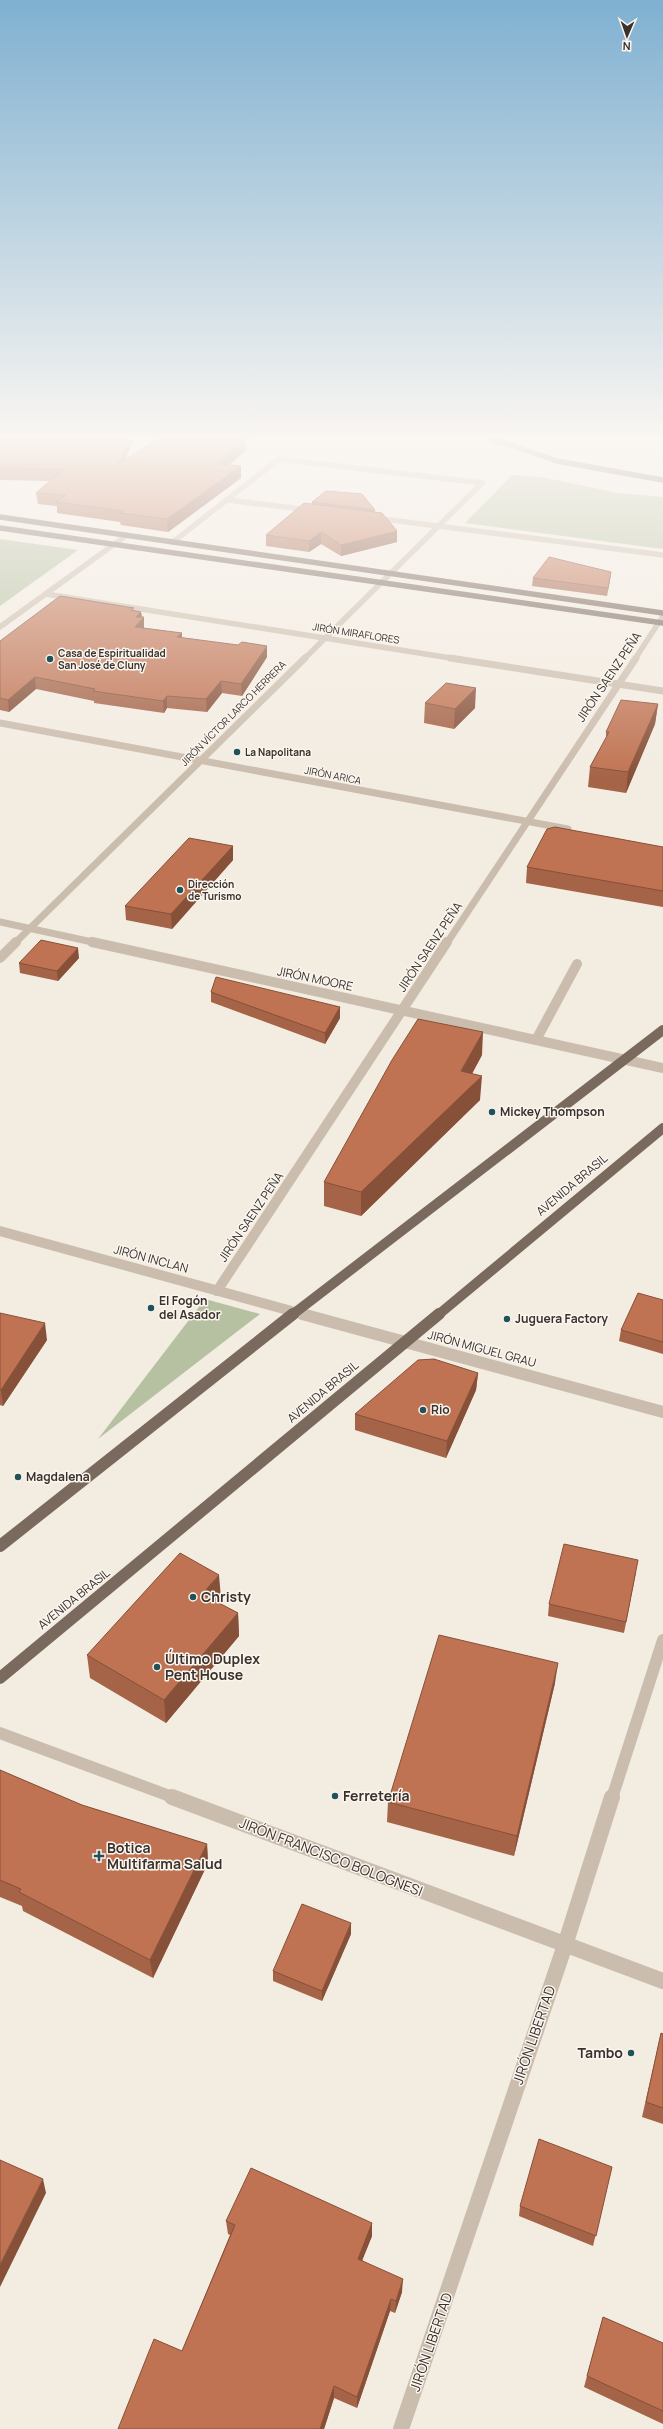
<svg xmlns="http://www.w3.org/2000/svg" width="663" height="2429" font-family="Manrope,sans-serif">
	<rect width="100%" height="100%" fill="#f3ece1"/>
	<!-- green -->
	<g fill="#b5c1a1">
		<path d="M512 475 542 477 618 493 663 497V549L465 523Z"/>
		<path d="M0 539 78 550 0 606Z"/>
		<path d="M205 1299 260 1314 98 1439Z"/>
	</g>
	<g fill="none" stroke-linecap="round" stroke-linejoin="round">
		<!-- minor-far4 -->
		<g stroke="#cbbdad" stroke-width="5.5">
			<path d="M228 500 310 510"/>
			<path d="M375 518 663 555"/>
			<path d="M173 542 279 459 482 483"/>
			<path d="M46 594 457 659"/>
			<path d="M0 627 127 535"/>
			<path d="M304 659 482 483"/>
			<path d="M635 659 663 616"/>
		</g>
		<!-- minor-far3 -->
		<g stroke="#cbbdad" stroke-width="7">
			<path d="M450 658 663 691"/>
			<path d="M0 723 568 829"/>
			<path d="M0 922 97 943"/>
			<path d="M15 943 305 658"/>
			<path d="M447 943 636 658"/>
		</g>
		<!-- minor-far2 -->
		<g stroke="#cbbdad" stroke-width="10">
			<path d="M92 942 663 1068"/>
			<path d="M0 958 16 942"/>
			<path d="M536 1040 577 964"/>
			<path d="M0 1231 306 1315"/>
			<path d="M217 1291 447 942"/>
		</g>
		<!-- minor-far1 -->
		<g stroke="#cbbdad" stroke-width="12">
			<path d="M302 1314 663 1412"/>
			<path d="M0 1733 175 1798"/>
			<path d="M612 1798 663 1640"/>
		</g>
		<!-- minor -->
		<g stroke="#cbbdad" stroke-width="16">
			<path d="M172 1797 663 1981"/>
			<path d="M401 2429 565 1945 612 1797"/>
		</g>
		<!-- major-far2 -->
		<g stroke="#7a695d" stroke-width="5.5">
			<path d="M511 445 557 461 663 480"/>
			<path d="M0 517 663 613"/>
			<path d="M0 528 663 623"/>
		</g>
		<!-- major-far1 -->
		<g stroke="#7a695d" stroke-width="10">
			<path d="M292 1315 663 1030"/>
			<path d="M438 1315 663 1128"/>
		</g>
		<!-- major -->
		<g stroke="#7a695d" stroke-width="12">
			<path d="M0 1546 293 1314"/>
			<path d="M0 1678 439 1314"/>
		</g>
		<!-- highway -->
		<path stroke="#5a4c43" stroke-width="6" d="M493 440 511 445"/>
	</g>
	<!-- wall -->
	<g fill="#a56347">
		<path d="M0 440H133L125 460 157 440H246V450L229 465 241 478 168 532 121 525 120 522 57 513V506L38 504 36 493 50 481 0 480Z"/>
		<path d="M312 502 375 510V512L397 531V542L341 556 321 544 309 552 266 546V535L312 504Z"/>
		<path d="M611 572 607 596 532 586 533 578Z"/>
		<path d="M134 611 141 612 142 617 144 628 182 633V638L267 657 242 696 222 693 207 712 167 708 164 713 94 703V701L36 689 9 712 0 710V641Z"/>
		<path d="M425 703 475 708 454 729 424 723Z"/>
		<path d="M658 704 655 724 626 793 588 787 590 767 606 738V732Z"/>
		<path d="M233 846V860L172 929 126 920 125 906Z"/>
		<path d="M663 847V907L526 883 527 867Z"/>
		<path d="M79 958 58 981 20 973 19 963Z"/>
		<path d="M211 992 340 1007V1018L325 1044 211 1002Z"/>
		<path d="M482 1055 472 1074 480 1100 361 1216 324 1206V1182Z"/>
		<path d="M663 1300V1354L619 1341 621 1330Z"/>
		<path d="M0 1313 47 1340 3 1406 0 1405Z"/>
		<path d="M478 1373 476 1390 446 1458 355 1430V1414Z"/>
		<path d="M636 1572 624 1633 548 1616 549 1604Z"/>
		<path d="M221 1598 217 1602 238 1613 239 1636 166 1723 90 1678 87 1655Z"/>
		<path d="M555 1683 514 1856 387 1822 388 1802Z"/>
		<path d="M0 1770 82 1805 207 1844 208 1863 153 1978 23 1911 22 1906 0 1897Z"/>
		<path d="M351 1934 322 2001 273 1981V1971Z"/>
		<path d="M661 2033 663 2034V2124L642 2117Z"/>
		<path d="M612 2167 593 2246 519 2216 520 2206Z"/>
		<path d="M226 2221 372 2223V2236L362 2260 402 2292 395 2313 390 2311 357 2408 334 2398 324 2429H118L182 2351 230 2235 228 2234Z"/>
		<path d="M603 2317 663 2343V2424L584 2387Z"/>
	</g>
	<!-- shaded-wall -->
	<g fill="#865039">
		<path d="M128 440H133L119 476 118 464Z"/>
		<path d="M245 440H246V450L218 475 217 464Z"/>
		<path d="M241 466V478L168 532 167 519Z"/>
		<path d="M397 531V542L341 556V545Z"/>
		<path d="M321 532V544L309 552V541Z"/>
		<path d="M611 572 610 580 607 596 608 588Z"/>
		<path d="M141 612 142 619 144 617V629L135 627 136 617Z"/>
		<path d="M182 633V645L177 637Z"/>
		<path d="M267 646V657L242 696 241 684Z"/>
		<path d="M35 677 36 689 9 712 8 700Z"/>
		<path d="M221 681 222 693 207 712 206 699Z"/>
		<path d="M476 688 475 708 454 729 455 709Z"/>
		<path d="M167 696V708L164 713 163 701Z"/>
		<path d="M658 704 655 724 626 793 628 772Z"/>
		<path d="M233 846V860L172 929 171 914Z"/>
		<path d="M78 948 79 958 58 981 57 971Z"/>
		<path d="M340 1007V1018L325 1044V1033Z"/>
		<path d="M483 1032 482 1055 460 1095 461 1071Z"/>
		<path d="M482 1076 480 1100 361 1216V1192Z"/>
		<path d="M45 1323 47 1340 3 1406 1 1390Z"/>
		<path d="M478 1373 476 1390 446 1458 447 1441Z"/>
		<path d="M219 1575 221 1598 204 1617 202 1594Z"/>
		<path d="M238 1613 239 1636 166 1723 164 1700Z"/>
		<path d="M558 1663 555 1683 514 1856 517 1836Z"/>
		<path d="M207 1844 208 1863 153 1978 150 1960Z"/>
		<path d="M351 1923V1934L322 2001V1991Z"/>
		<path d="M43 2179 46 2193 0 2287V2265Z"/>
		<path d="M372 2223V2236L358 2271V2259Z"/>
		<path d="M403 2279 402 2292 395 2313 396 2301Z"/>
		<path d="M391 2299 390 2311 357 2408V2397Z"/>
		<path d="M334 2386V2398L324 2429H320Z"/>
	</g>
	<!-- building -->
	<g fill="#c07352" stroke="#865039">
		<path d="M0 440H128L118 464 157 440H245L217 464 241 466 167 519 120 513 123 511 56 502 66 495 36 493 64 469 0 468Z"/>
		<path d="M326 491 362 494 375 510 312 502Z"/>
		<path d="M304 503 382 513 397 531 341 545 321 532 309 541 266 535Z"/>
		<path d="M549 557 611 572 608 588 533 578Z"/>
		<path d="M60 596 134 608 131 610 141 612 136 617H144L135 627 182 633 177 637 238 645 242 642 267 646 241 684 221 681 206 699 167 696 163 701 93 691 95 689 35 677 8 700 0 698V641Z"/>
		<path d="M446 683 476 688 455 709 425 703Z"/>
		<path d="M621 700 658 704 628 772 590 767 609 732H606Z"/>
		<path d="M555 827 663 847V891L527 867 547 829Z"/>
		<path d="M189 838 233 846 171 914 125 906Z"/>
		<path d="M41 940 78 948 57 971 19 963Z"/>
		<path d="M216 977 340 1007 325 1033 211 992Z"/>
		<path d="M418 1019 483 1032 461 1071 482 1076 361 1192 324 1182 392 1060Z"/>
		<path d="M638 1293 663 1300V1342L621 1330Z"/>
		<path d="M0 1313 45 1323 1 1390H0Z"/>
		<path d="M434 1359 478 1373 447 1441 355 1414 418 1360Z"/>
		<path d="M564 1544 638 1560 626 1622 549 1604Z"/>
		<path d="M180 1553 219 1575 202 1594 238 1613 164 1700 87 1655Z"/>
		<path d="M439 1635 558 1663 517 1836 388 1802Z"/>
		<path d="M0 1770 82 1805 207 1844 150 1960 19 1892 21 1889 0 1880Z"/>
		<path d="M302 1904 351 1923 322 1991 273 1971Z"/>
		<path d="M661 2033 663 2034V2108L646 2102Z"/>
		<path d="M539 2139 612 2167 596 2236 520 2206Z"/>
		<path d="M0 2160 43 2179 0 2265Z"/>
		<path d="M251 2168 372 2223 358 2259 403 2279 396 2301 391 2299 357 2397 334 2386 320 2429H118L154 2339 182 2351 235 2225 226 2221Z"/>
		<path d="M603 2317 663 2343V2411L587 2376Z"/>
	</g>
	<!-- sky -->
	<linearGradient id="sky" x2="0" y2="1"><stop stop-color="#7fb0d1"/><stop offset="0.56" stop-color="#faf6f2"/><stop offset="1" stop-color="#faf6f2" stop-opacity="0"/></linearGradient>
	<rect width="663" height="780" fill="url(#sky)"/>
	<!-- markers -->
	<g fill="#225259" stroke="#faf5ee" stroke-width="1.5">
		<circle cx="50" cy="659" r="4"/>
		<circle cx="237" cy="752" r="4"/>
		<circle cx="180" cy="890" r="4"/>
		<circle cx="492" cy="1112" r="4"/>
		<circle cx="151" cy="1308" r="4"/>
		<circle cx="507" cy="1319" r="4"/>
		<circle cx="423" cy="1410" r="4"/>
		<circle cx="18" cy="1477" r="4"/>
		<circle cx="193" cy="1597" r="4"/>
		<circle cx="157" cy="1667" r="4"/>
		<circle cx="335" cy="1796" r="4"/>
		<path d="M97 1850h4v4h4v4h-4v4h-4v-4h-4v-4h4z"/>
		<circle cx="631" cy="2053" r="4"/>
	</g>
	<g text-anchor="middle" stroke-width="3" stroke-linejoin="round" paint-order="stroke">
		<!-- far-street labels -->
		<g font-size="10" fill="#39312b" stroke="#faf5ee">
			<text transform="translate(356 633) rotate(9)" y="4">JIRÓN MIRAFLORES</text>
			<text transform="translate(233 713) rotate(-45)" y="4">JIRÓN VÍCTOR LARCO HERRERA</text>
			<text transform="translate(333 775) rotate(11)" y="4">JIRÓN ARICA</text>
		</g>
		<!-- far-poi labels -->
		<g font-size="10" font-weight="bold" fill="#39312b" stroke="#faf5ee" text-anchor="start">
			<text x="58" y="657">Casa de Espiritualidad<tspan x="58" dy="12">San José de Cluny</tspan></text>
			<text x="245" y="756">La Napolitana</text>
			<text x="188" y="888">Dirección<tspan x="188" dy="12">de Turismo</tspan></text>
		</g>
		<!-- street labels -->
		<g font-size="12" fill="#39312b" stroke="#faf5ee">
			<text transform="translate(609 677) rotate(-56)" y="4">JIRÓN SAENZ PEÑA</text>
			<text transform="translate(430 947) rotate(-56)" y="4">JIRÓN SAENZ PEÑA</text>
			<text transform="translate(315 979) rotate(12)" y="4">JIRÓN MOORE</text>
			<text transform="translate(572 1185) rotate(-40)" y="4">AVENIDA BRASIL</text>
			<text transform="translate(251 1217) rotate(-56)" y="4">JIRÓN SAENZ PEÑA</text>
			<text transform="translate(151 1259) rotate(15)" y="4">JIRÓN INCLAN</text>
			<text transform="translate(482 1349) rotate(15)" y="4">JIRÓN MIGUEL GRAU</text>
			<text transform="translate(323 1392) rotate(-40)" y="4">AVENIDA BRASIL</text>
			<text transform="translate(74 1599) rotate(-39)" y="4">AVENIDA BRASIL</text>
		</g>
		<!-- poi labels -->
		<g font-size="12" font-weight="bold" fill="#39312b" stroke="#faf5ee" text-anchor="start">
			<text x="500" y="1116">Mickey Thompson</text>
			<text x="159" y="1305">El Fogón<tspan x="159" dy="14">del Asador</tspan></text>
			<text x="515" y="1323">Juguera Factory</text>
			<text x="431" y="1414">Rio</text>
			<text x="26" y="1481">Magdalena</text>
		</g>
		<!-- near-poi labels -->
		<g font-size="14" font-weight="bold" fill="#39312b" stroke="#faf5ee" text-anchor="start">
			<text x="201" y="1602">Christy</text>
			<text x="165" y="1664">Último Duplex<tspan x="165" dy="16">Pent House</tspan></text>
			<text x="343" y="1801">Ferretería</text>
			<text x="107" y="1853">Botica<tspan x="107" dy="16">Multifarma Salud</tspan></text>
			<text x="623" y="2058" text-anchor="end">Tambo</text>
		</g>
		<!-- near-street labels -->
		<g font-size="14" fill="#39312b" stroke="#faf5ee">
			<text transform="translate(331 1857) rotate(21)" y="5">JIRÓN FRANCISCO BOLOGNESI</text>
			<text transform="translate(534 2035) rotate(-71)" y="5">JIRÓN LIBERTAD</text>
			<text transform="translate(431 2342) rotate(-71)" y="5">JIRÓN LIBERTAD</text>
		</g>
	</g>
	<!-- north arrow -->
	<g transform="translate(627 36) rotate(182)" stroke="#faf5ee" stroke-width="3" paint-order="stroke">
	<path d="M0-3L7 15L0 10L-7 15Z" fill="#39312b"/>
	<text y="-6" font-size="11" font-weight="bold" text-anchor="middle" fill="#39312b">N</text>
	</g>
</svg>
